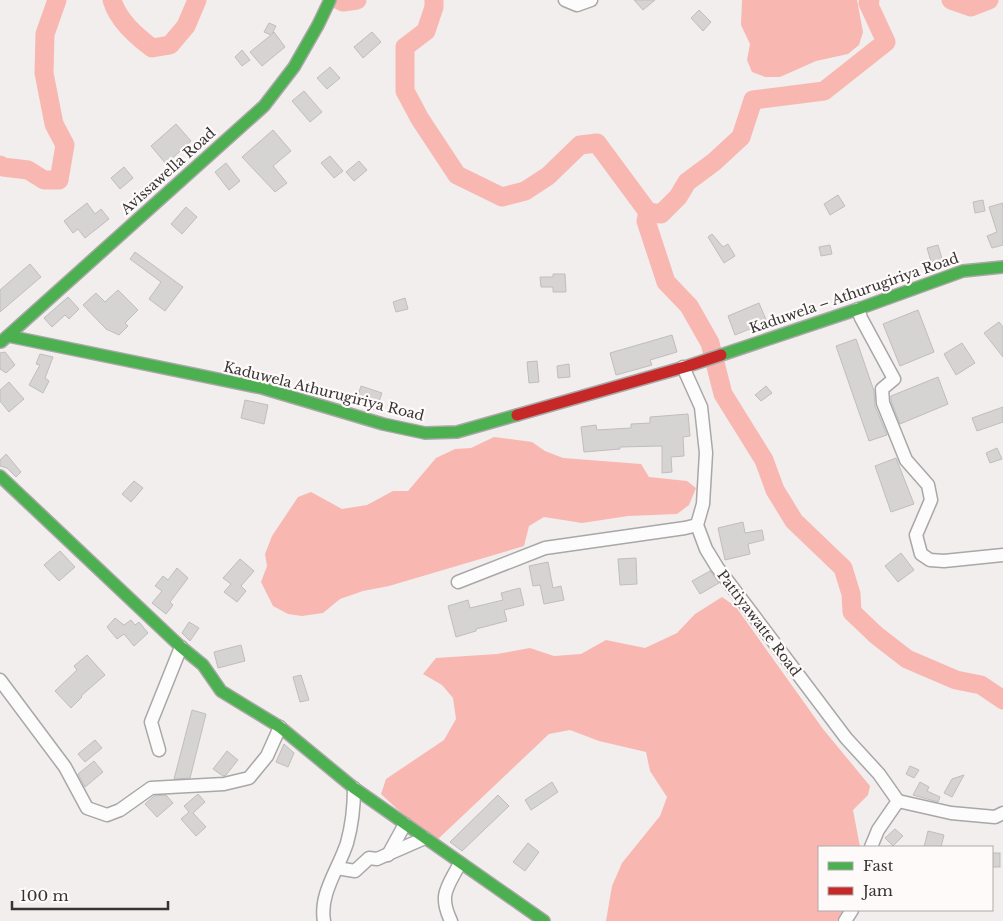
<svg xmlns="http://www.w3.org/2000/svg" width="1003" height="921" font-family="'Libre Baskerville',serif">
	<rect width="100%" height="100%" fill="#f1eeed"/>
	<!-- water -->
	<g fill="#f9b7b2">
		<path d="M742 0H857L863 32 859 45 848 54 816 61 780 77H765L752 72 747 60 750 44 741 25Z"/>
		<path d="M494 437 532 442 545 451 563 458 641 464 649 477 687 481 696 488 689 505 677 514 628 516 582 523 544 517 529 526 524 546 389 586 363 591 340 599 323 613 302 616 288 614 273 606 261 582 267 566 265 554 272 536 298 497 311 492 342 509 367 505 393 491H408L436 458 455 449 471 448Z"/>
		<path d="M722 597 736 607 823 729 870 786 868 795 853 810 860 847H819V910H843L837 921H606L612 886 622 863 660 816 667 797 650 771 646 752 599 741 570 730 549 734 437 840 409 820 381 794 386 779 444 740 456 719 453 698 442 685 423 674 436 658 497 654 530 648 554 656 581 654 606 640 645 648 677 633 695 614Z"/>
	</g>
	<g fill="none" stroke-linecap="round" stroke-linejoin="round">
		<!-- river -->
		<g stroke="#f9b7b2" stroke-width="19">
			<path d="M112 0C118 20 135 35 152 48L170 45 186 26 197 0"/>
			<path d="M339 0 343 2 357 0"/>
			<path d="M434 0V7L426 31 405 47V91L420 119 457 175 502 197 525 191 548 176 580 145 597 143 648 212 661 214 678 197 687 182 714 162 741 137 753 100 824 91 886 42 868 3 870 0"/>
			<path d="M951 0 971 7 989 0"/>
			<path d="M0 165 3 167 28 170 44 180H59L65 145 54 124 44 73 45 34 57 0"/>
			<path d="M648 212 646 221 666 282 689 306 710 343 723 394 764 460 775 490 794 521 843 568 851 594 852 612 876 635 907 659 956 680 981 685 1003 700"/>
		</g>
	</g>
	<!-- building -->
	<g fill="#d6d3d3" stroke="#c0bebd">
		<path d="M634 0H655L643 10Z"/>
		<path d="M699 10 711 22 703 31 691 18Z"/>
		<path d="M269 23 276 26 272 34 274 32 285 47 262 66 250 52 271 35 264 32Z"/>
		<path d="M372 32 381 42 363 58 354 47Z"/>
		<path d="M242 50 250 60 242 66 235 57Z"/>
		<path d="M330 67 340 78 327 89 317 78Z"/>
		<path d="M304 91 322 112 310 122 292 101Z"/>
		<path d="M176 124 191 141 166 164 151 146Z"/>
		<path d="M273 130 291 151 273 166 287 183 275 192 242 157Z"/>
		<path d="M330 156 343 171 334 178 321 163Z"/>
		<path d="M359 161 367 170 354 181 346 172Z"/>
		<path d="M226 163 240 181 229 190 215 172Z"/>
		<path d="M124 167 133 178 120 189 111 178Z"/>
		<path d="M838 195 845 206 830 215 824 204Z"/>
		<path d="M983 200 985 211 975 213 973 202Z"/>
		<path d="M87 203 95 214 101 209 109 219 85 238 78 229 73 233 64 221Z"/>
		<path d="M1003 203V245L992 248 987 236 997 232 989 207Z"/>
		<path d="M186 207 197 217 182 234 171 224Z"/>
		<path d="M712 234 723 247 728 244 735 256 724 263 708 237Z"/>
		<path d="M830 245 832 254 821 256 819 247Z"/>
		<path d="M938 245 943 262 932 265 927 248Z"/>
		<path d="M135 252 183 287 165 311 149 299 161 282 130 259Z"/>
		<path d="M30 264 41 277 0 312V290Z"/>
		<path d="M553 274H565L566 292H553V287H541L540 277H553Z"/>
		<path d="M118 290 138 310 125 323 128 326 119 335 106 329 83 305 96 293 105 302Z"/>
		<path d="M68 297 79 309 69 319 65 315 52 327 44 318Z"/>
		<path d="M405 298 408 309 396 312 393 302Z"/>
		<path d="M759 303 767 322 735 335 728 316Z"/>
		<path d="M918 310 934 352 900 366 883 324Z"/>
		<path d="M999 322 1003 327V357L984 333Z"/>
		<path d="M672 335 677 352 650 360 652 365 616 375 610 353Z"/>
		<path d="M856 339 874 391 875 406 887 435 869 441 836 346Z"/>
		<path d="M962 343 975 363 956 375 944 354Z"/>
		<path d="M5 352 15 365 6 373 0 369V353Z"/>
		<path d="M40 354 53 357 45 378 49 381 43 393 29 385 40 365 36 364Z"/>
		<path d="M537 361 539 382 529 383 527 362Z"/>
		<path d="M569 364 570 377 558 378 557 366Z"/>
		<path d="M938 377 948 404 900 424 891 401V396Z"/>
		<path d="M9 382 24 399 9 412 0 401V390Z"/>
		<path d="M361 386 382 393 376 410 355 404Z"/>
		<path d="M766 386 772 393 761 401 755 395Z"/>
		<path d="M323 388 336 391 334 398 321 394Z"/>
		<path d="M245 400 268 405 264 424 241 418Z"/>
		<path d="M1003 407V422L977 431 972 418Z"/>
		<path d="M688 414 690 436 683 437 684 456 671 457 672 472 662 473V446L620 447V449L584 452 581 427 596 425 597 430 631 428V424L650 423V417Z"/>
		<path d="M997 448 1002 459 990 463 986 453Z"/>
		<path d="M6 454 21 472 16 477 7 468 0 466V460Z"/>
		<path d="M896 458 914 504 891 512 875 466Z"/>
		<path d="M134 481 143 488 131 502 122 494Z"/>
		<path d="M743 522 745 533 762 530 764 540 748 544 750 554 725 560 718 528Z"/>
		<path d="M60 551 75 567 59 581 44 565Z"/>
		<path d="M901 553 914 570 898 582 885 566Z"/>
		<path d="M636 558 637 584 620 585 618 559Z"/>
		<path d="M240 559 254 571 241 586 246 591 237 602 224 592 231 584 223 578Z"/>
		<path d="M548 562 553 588 561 586 564 600 544 604 540 585 533 586 529 566Z"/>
		<path d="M177 568 188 578 170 602 173 605 166 614 152 603 162 591 155 586 163 576 168 580Z"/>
		<path d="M710 571 719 583 700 594 692 581Z"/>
		<path d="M520 588 524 605 504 610 507 621 476 629V631L456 637 448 606 468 600 470 608 503 600 501 593Z"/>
		<path d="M115 618 124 625 131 620 135 625 139 622 148 633 134 646 124 634 117 639 107 627Z"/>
		<path d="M189 622 199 628 190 641 182 633Z"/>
		<path d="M241 645 245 661 218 668 214 652Z"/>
		<path d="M87 655 105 675 81 696 82 697 71 708 55 691 77 670 74 666Z"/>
		<path d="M301 675 309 700 300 702 293 677Z"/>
		<path d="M192 710 206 714 190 778 174 779Z"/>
		<path d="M95 740 102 748 85 762 78 754Z"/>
		<path d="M284 744 294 753 288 767 276 762Z"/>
		<path d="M227 751 238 760 226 775 223 776 213 769Z"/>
		<path d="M94 761 103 772 85 787 78 774Z"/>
		<path d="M910 766 919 770 914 778 906 774Z"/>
		<path d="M964 775 952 797 944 793 952 779Z"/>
		<path d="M552 782 558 792 531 810 525 800Z"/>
		<path d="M920 782 929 787 927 791 940 797 938 802 913 795Z"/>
		<path d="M198 794 205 802 193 813 206 827 196 836 181 819 189 812 184 806Z"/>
		<path d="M166 795 173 803 157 817 145 804 154 796Z"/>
		<path d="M498 795 509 806 462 851 450 842Z"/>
		<path d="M895 829 903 836 893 846 885 838Z"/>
		<path d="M928 831 944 835 941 847H924Z"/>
		<path d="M528 843 539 852 525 871 513 862Z"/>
		<rect x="992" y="853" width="8" height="14"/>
	</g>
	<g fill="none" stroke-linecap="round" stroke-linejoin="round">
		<defs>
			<g id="street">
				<path d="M565 0 577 5 591 0"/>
				<path d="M858 309 861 318 894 379 882 389 883 403 906 460 928 485 931 500 916 535 921 554 930 560 944 561 1003 555"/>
				<path d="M683 367 701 407 706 453 703 504 697 525 706 549 717 567 846 738 879 774 898 801 878 830 871 847"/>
				<path d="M458 582 545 548 685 528 697 525"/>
				<path d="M0 680 65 767 87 808 107 815 120 810 151 788 224 784 249 778 267 756 280 727"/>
				<path d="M159 750 151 722 181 647"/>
				<path d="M898 801 951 813 995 817 1003 813"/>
				<path d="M388 855 405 824"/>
				<path d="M337 868 355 871 369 858 377 859 425 838"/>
				<path d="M324 921C319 894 339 868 347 843 352 825 354 807 354 788"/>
				<path d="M451 921C438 894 448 887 460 863"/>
				<path d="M845 921 852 910"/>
			</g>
			<g id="fast">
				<path d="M8 336 262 388 383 424 425 433 457 432 517 415"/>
				<path d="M1 342 264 106 294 67 318 25 330 0"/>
				<path d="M721 355 858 309 963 271 1003 267"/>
				<path d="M0 476 181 647 203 665 221 691 280 727 354 788 544 921"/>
			</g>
			<path id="jam" d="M517 415 688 366 721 355"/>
		</defs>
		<!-- street casing -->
		<use href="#street" stroke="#a9a7a7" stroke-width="15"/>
		<!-- fast casing -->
		<use href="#fast" stroke="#a9a7a7" stroke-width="14"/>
		<!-- jam casing -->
		<use href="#jam" stroke="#a9a7a7" stroke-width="14"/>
		<!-- street -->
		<use href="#street" stroke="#fdfcfc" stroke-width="12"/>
		<!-- fast -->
		<use href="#fast" stroke="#4caf50" stroke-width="11"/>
		<!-- jam -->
		<use href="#jam" stroke="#c62828" stroke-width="11"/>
	</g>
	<g text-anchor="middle" stroke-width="4.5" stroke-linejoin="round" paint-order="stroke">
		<!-- street labels -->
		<g font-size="14" fill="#353333" stroke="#fffafa">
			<text transform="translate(168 171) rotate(-42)" y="5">Avissawella Road</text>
			<text transform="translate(854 293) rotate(-19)" y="5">Kaduwela – Athurugiriya Road</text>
			<text transform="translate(324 391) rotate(14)" y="5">Kaduwela Athurugiriya Road</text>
			<text transform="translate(759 623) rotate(53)" y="5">Pattiyawatte Road</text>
		</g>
	</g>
	<!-- legend -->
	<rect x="818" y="846" width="175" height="65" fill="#fffafa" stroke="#aeaaaa"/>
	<rect x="828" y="862" width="25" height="8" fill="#4caf50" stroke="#aeaaaa"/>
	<text x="863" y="871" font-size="15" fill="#353333">Fast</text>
	<rect x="828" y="887" width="25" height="8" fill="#c62828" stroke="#aeaaaa"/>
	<text x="863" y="896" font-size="15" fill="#353333">Jam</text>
	<!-- scale -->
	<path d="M12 901v8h156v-8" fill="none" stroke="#353333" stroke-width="2.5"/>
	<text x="20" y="901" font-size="15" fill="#353333" stroke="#fffafa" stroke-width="4" paint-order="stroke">100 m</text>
</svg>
